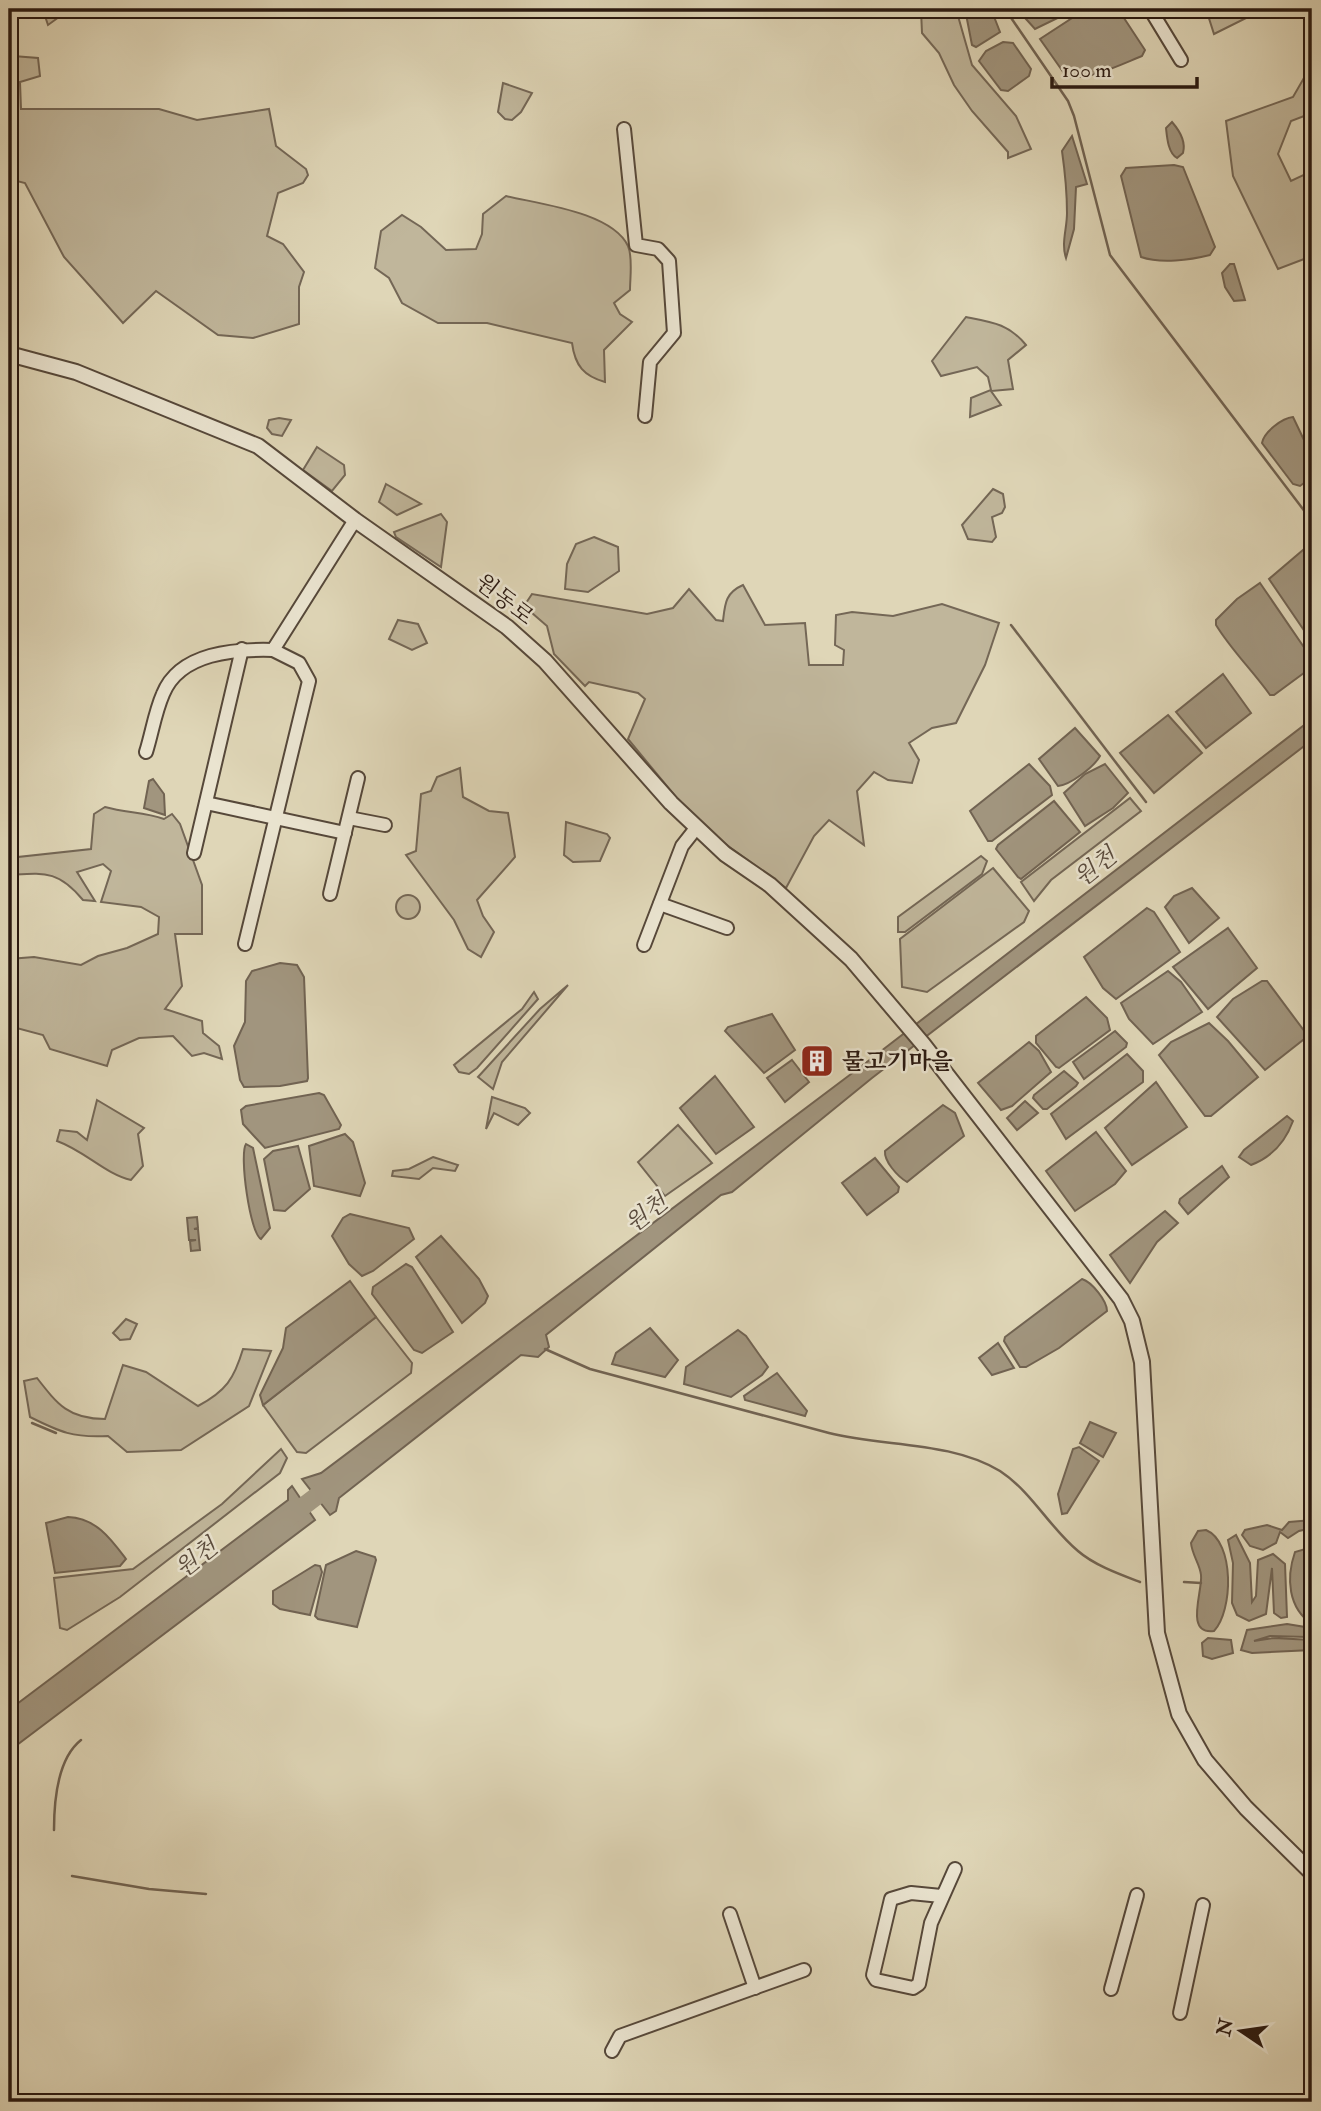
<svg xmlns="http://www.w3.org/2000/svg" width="1321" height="2111" font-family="'IM FELL Double Pica','Noto Serif KR',serif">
	<rect width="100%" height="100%" fill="#dfd6b7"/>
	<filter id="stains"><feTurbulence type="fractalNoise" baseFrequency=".00286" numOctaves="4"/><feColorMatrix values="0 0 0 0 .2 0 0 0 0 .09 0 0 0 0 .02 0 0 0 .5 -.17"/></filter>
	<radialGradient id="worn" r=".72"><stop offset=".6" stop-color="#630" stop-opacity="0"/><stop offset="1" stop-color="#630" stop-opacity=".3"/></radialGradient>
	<!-- green -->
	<g fill="#c0b69b" stroke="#746756" stroke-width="2">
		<path d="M52 9H70L48 25 45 16Z"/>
		<path d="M950 9H956L972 65 1016 116 1031 149 1008 158V152L972 111 954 85 939 53 922 33 921 10 935 15Z"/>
		<path d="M1206 9H1301L1250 16 1214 34Z"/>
		<path d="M13 56 38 58 40 76 20 82 21 109H159L197 120 269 109 276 146 306 169 308 175 303 183 278 193 267 236 283 244 304 272 299 287V324L253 338 218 335 156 291 123 323 64 257 25 183 9 179V67Z"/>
		<path d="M1312 64V113L1291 121 1278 154 1291 181 1312 171V256L1278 269 1233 176 1226 121 1293 97Z"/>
		<path d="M503 83 532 93 521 112 512 120 505 119 498 112Z"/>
		<path d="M506 196C539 204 612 212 628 246 633 257 630 278 630 290L614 303 620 314 632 322 604 350 605 382C584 376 575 366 572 343L487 323H438L402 303 389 278 375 268 381 231 402 215 421 227 446 250 476 249 482 234 483 214Z"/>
		<path d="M966 317C992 322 1009 324 1026 345L1008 360 1013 389 991 391 1001 405 970 417 971 398 991 390 988 377 977 367 941 376 932 361Z"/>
		<path d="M279 418 291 420 282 436 272 434 267 428 269 420Z"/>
		<path d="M317 447 344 465 345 475 332 491 303 470Z"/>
		<path d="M386 484 421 504 397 515 379 502Z"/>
		<path d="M993 489 1003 494 1005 507 1002 513 992 517 996 537 992 542 968 539 962 525Z"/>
		<path d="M441 514 447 522 441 567 396 537 394 532Z"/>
		<path d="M594 537 618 547 619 571 588 592 565 589 567 564 576 544Z"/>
		<path d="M743 585 765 625 805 623 809 665H843L844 650 835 645 836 615 852 612 893 616 942 604 999 623 985 665 956 723 932 728 909 743 919 760 912 783 888 780 874 772 857 791 864 845 829 820 814 836 786 888 724 843 680 802 628 739 645 699 638 693 589 682 585 686 554 654 547 626 524 606 532 594 647 614 673 608 689 589 716 620 723 621C725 604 725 593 743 585Z"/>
		<path d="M398 620 418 624 427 643 412 650 389 639Z"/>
		<path d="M460 768 463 797 489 811 508 813 515 857 477 900 483 916 494 932 481 957 468 949 454 920 406 855 416 851 421 794 431 791 437 777Z"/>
		<path d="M1130 798 1141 811 1051 880 1034 901 1021 882Z"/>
		<path d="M105 807C126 813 144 812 164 819L172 814 180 824 202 885V934H175L182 986 165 1009 202 1021 203 1033 219 1046 222 1059 204 1053 192 1056 173 1036 139 1038 112 1050 107 1066 50 1049 43 1035 9 1026V959L34 957 81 965 98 956 127 948 158 934 159 917 141 907 101 902 111 871 103 864 77 872 95 901 83 900C58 870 45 873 9 875V858L91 849 94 814Z"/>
		<path d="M566 822 607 834 610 838 600 861 573 862 564 855Z"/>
		<path d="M981 856 987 861 982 874 905 932H898V917Z"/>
		<path d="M993 868 1029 911 1024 922 927 992 902 987 900 939Z"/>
		<circle cx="408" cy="907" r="12"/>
		<path d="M568 985 502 1062 493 1089 478 1077 540 1009Z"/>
		<path d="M534 992 538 999 477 1068 469 1074 459 1072 454 1065 522 1009Z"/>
		<path d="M492 1097 525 1108 530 1113 518 1125 494 1113 486 1129Z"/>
		<path d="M97 1100 144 1128 138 1134 143 1166 131 1180C105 1174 85 1151 57 1141L60 1130 77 1132 87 1140Z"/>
		<path d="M678 1125 712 1163 665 1196 638 1162Z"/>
		<path d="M433 1157 458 1165 455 1171 433 1168 419 1179 392 1176 393 1171 409 1169Z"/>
		<path d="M376 1317 412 1363 411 1373 306 1453 297 1452 263 1405Z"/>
		<path d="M126 1319 137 1324 130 1339 120 1340 113 1333Z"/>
		<path d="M243 1349 271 1351 249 1406 181 1450 127 1452 108 1436C73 1438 60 1432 30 1417L24 1381 37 1378C58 1405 69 1419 105 1419L123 1365 146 1372 198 1406C226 1391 234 1379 243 1349Z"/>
		<path d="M281 1449 287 1458 280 1473 120 1597 67 1630 60 1628 54 1578 133 1569 222 1504Z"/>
	</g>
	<!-- water -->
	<g fill="#a1957e" stroke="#716352" stroke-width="2">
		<path d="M965 9H991L1000 32 976 47 972 45Z"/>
		<path d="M1017 9H1076L1035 29Z"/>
		<path d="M1086 9H1118L1145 50 1142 56C1124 63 1084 83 1066 76L1040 39Z"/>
		<path d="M1003 42 1013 43 1031 69 1029 76 1008 91 1001 90 979 61 986 51Z"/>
		<path d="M1172 122C1179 130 1186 142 1183 153L1177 158C1168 153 1167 137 1166 128Z"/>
		<path d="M1072 136 1087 184 1076 187 1074 229 1066 258C1061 243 1067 229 1067 213 1067 192 1065 172 1062 151Z"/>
		<path d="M1174 165 1183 167 1215 247 1210 255C1190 260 1161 264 1141 257L1121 176 1126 168Z"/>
		<path d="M1230 264H1234L1245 300 1234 301 1225 287 1222 273Z"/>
		<path d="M1293 417 1304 440 1312 446V477L1300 486 1293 484 1262 443C1264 432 1282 418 1293 417Z"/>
		<path d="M1310 544H1312V642L1269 579Z"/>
		<path d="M1260 583 1312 659V667L1274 695H1270C1253 671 1232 651 1216 625V620L1237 599Z"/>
		<path d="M1223 674 1251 713 1206 748 1176 712Z"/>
		<path d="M1168 715 1202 753 1154 793 1120 753Z"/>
		<path d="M1312 719V740L872 1078 732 1192 721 1195 546 1335 549 1347 538 1357 521 1355 339 1498 336 1511 330 1515 302 1479 321 1473 863 1065Z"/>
		<path d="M1075 728 1100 756C1094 767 1070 785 1058 786L1039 759Z"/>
		<path d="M1029 764 1050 786 1052 795 992 841H988L970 811Z"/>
		<path d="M1105 764 1128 793 1113 808 1085 826 1064 793 1085 774Z"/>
		<path d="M153 779 164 794 165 815 144 808 149 781Z"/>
		<path d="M1054 801 1080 832 1021 879 1018 877 996 849 998 845Z"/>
		<path d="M1192 888 1219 918 1189 943 1165 907 1174 896Z"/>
		<path d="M1147 908 1154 912 1180 952 1116 999 1103 988 1084 957Z"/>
		<path d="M1228 928 1257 968 1208 1009 1173 967Z"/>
		<path d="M280 963 297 965 304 977 308 1078 307 1081 280 1086 244 1087 240 1080 234 1046 245 1022 246 981 252 971Z"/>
		<path d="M1168 971 1181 982 1202 1012 1153 1044 1129 1019 1121 1003Z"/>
		<path d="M1262 981H1267L1308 1036 1265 1070 1217 1017 1233 999Z"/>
		<path d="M1086 997 1107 1018 1110 1030 1059 1068 1056 1067 1036 1043V1036Z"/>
		<path d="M772 1014 795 1050 764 1073 725 1031 728 1027Z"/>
		<path d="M1209 1023 1228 1041 1258 1077 1211 1116H1205L1159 1055 1171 1042Z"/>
		<path d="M1115 1031 1127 1043 1126 1047 1084 1079 1073 1062Z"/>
		<path d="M1029 1042 1039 1051 1051 1072 1012 1106 1001 1110 978 1083Z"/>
		<path d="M1127 1054 1143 1071V1082L1066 1139 1051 1114Z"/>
		<path d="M792 1060 809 1082 785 1102 767 1078Z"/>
		<path d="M1064 1071 1078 1083 1076 1086 1047 1109H1043L1033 1098 1034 1095Z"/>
		<path d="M715 1076 754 1127 716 1154 680 1108Z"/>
		<path d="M1156 1082 1187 1127 1132 1165 1105 1128Z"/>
		<path d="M319 1093 324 1095 341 1125 339 1129 265 1148 243 1124 241 1110 246 1106Z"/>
		<path d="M1025 1101 1038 1113 1017 1130 1007 1118Z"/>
		<path d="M943 1105 955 1113 964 1136 907 1182C897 1176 884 1161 885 1151Z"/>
		<path d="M1287 1116 1293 1121C1285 1143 1272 1157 1251 1165L1239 1157 1244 1150Z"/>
		<path d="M1096 1132 1126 1171 1115 1184 1075 1211 1046 1171Z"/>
		<path d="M345 1134 353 1142 365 1183 360 1196 314 1186 309 1146Z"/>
		<path d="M246 1144 253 1148 270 1228 261 1239C250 1234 239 1154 246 1144Z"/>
		<path d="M298 1146 310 1189 285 1211 274 1210 264 1159 273 1151Z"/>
		<path d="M875 1158 899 1187 898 1192 867 1215 842 1183Z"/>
		<path d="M1222 1166 1229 1177 1188 1214 1179 1203 1180 1199Z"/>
		<path d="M1165 1211 1178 1223 1157 1242 1130 1283 1110 1255Z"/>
		<path d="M350 1214 409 1228 414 1239 373 1271 362 1276 349 1264 332 1236 343 1218Z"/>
		<path d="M197 1217 198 1228 194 1229H198L200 1250 191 1251 190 1241 196 1240H189L187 1218Z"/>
		<path d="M441 1236 479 1279 488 1296 485 1303 462 1323 416 1257Z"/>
		<path d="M406 1264 412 1267 453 1332 422 1353 414 1350 372 1294 373 1287Z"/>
		<path d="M1082 1279C1092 1282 1107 1301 1107 1311L1059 1348 1026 1367H1020L1004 1341 1005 1337Z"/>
		<path d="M350 1281 376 1317 263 1405 260 1395 283 1348 286 1328Z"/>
		<path d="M650 1328 678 1360 665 1377 612 1364 616 1353Z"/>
		<path d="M738 1330 746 1336 768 1367 762 1375 731 1397 684 1384 686 1367Z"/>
		<path d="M998 1343 1014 1368 992 1375 979 1358Z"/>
		<path d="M777 1373 807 1411 805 1416 745 1400 744 1396Z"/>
		<path d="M1090 1422 1116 1433 1103 1457 1080 1443Z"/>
		<path d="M1079 1447 1099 1461 1067 1513 1062 1514 1058 1494 1073 1449Z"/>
		<path d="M292 1486 315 1520 9 1751V1710L288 1500V1490Z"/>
		<path d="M68 1517C96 1518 111 1539 126 1559L120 1566 55 1573 46 1523Z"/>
		<path d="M1312 1520V1528L1299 1531 1288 1538 1280 1532 1276 1543 1263 1550 1250 1546 1242 1535 1245 1530 1267 1525 1282 1530 1289 1522Z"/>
		<path d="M1206 1530C1235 1542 1233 1611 1214 1631 1184 1635 1203 1591 1201 1575 1200 1564 1192 1555 1191 1543L1198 1531Z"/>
		<path d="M1236 1535 1250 1563 1252 1602 1256 1596 1258 1560 1273 1554 1285 1564 1287 1617 1281 1618 1274 1613 1272 1568 1266 1614 1249 1621 1237 1615 1232 1603 1233 1563 1228 1540Z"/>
		<path d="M1312 1547V1624C1288 1608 1286 1578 1295 1552Z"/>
		<path d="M356 1551 375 1557 376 1560 357 1627 318 1619 315 1616 326 1565Z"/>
		<path d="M315 1565 320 1566 322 1572 310 1615 280 1609 273 1604V1591Z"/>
		<path d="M1287 1624 1305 1627 1309 1632 1307 1637 1270 1636 1254 1641 1274 1638 1312 1640V1650L1252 1653 1241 1650 1247 1630Z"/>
		<path d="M1208 1638 1231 1640 1233 1653 1212 1659 1203 1656 1202 1643Z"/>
	</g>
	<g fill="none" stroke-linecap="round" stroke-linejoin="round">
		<!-- stream -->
		<g stroke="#716352" stroke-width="2.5">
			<path d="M1005 9 1068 101 1074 116 1110 255 1312 521"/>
			<path d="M1011 625 1146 802"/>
			<path d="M545 1349 590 1369 829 1433C885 1447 950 1441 1000 1471 1032 1492 1049 1527 1078 1551 1094 1565 1119 1574 1140 1582"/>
			<path d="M32 1423 56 1433"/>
			<path d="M1184 1582 1201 1583"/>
			<path d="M54 1830C54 1801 57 1759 81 1740"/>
			<path d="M72 1876 149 1889 206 1894"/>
		</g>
		<!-- river -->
		<path stroke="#a1957e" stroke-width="18" d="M288 1518 335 1482"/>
		<defs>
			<g id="minor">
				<path d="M1150 9 1181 60"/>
				<path d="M624 129 636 245 658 249 669 261 674 333 650 362 645 416"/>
				<path d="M146 752C152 733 155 712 163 694 180 652 236 649 273 650L355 520"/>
				<path d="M206 803 345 833"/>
				<path d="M349 818 385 825"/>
				<path d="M194 853 242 649"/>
				<path d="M330 894 358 778"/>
				<path d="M660 904 727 928"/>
				<path d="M245 944 309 681 299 663 273 650"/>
				<path d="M644 945 682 846 697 827"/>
				<path d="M941 1896 911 1893 891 1899 873 1975 876 1980 913 1988 919 1984 931 1923 955 1869"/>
				<path d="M730 1914 755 1988"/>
				<path d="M1111 1989 1137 1895"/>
				<path d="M1180 2013 1203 1905"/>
				<path d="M612 2051 620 2036 804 1970"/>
			</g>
			<path id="tertiary" d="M9 354 76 372 258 446 355 520 507 627 545 661 671 803 725 854 770 885 851 959 923 1044 1121 1299 1132 1321 1142 1362 1157 1633 1179 1714 1205 1760 1246 1808 1312 1873"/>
		</defs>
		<!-- minor casing -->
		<use href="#minor" stroke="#56483a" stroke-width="16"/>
		<!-- tertiary casing -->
		<use href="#tertiary" stroke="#56483a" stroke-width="18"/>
		<!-- minor -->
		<use href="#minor" stroke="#eae4d0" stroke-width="12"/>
		<!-- tertiary -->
		<use href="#tertiary" stroke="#eae4d0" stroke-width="14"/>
	</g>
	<!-- icons -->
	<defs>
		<symbol id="building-square" viewBox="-11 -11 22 22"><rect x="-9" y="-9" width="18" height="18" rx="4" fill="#8f2418" stroke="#eae4d0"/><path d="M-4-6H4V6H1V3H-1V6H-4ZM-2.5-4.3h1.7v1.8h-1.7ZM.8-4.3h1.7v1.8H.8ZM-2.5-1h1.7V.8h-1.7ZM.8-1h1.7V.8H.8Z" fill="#fff"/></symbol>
	</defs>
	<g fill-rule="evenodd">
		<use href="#building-square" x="798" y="1042" width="38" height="38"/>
	</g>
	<g text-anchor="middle" stroke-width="5" stroke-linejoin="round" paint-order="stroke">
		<!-- street labels -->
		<g font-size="23" fill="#291810" stroke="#eae4d0">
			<text transform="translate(505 599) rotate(38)" y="8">원동로</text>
		</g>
		<!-- poi labels -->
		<g font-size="23" font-weight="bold" fill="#291810" stroke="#eae4d0" text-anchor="start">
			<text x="842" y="1069">물고기마을</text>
		</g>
		<!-- water labels -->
		<g font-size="24" font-style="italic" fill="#594a3c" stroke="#eae4d0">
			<text transform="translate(1095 867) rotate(-38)" y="8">원천</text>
			<text transform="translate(646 1213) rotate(-38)" y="8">원천</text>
			<text transform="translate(196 1558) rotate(-38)" y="8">원천</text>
		</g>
	</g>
	<!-- margin -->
	<rect width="1321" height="2111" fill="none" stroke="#dfd6b7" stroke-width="35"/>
	<rect x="10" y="10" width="1300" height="2090" fill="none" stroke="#291810" stroke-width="3.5"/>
	<rect x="18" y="18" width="1286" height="2076" fill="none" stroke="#291810" stroke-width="2"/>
	<!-- north arrow -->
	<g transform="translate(1241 2031) rotate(283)" stroke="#eae4d0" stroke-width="5" paint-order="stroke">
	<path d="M0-5L12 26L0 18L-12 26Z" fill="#291810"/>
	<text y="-10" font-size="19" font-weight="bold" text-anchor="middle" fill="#291810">N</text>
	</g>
	<!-- scale -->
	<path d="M1052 77v10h145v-10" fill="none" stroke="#291810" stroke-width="3.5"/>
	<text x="1062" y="77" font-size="21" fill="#291810" stroke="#eae4d0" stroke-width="5" paint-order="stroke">100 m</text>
	<rect width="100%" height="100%" filter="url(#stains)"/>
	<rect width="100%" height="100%" fill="url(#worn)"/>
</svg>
